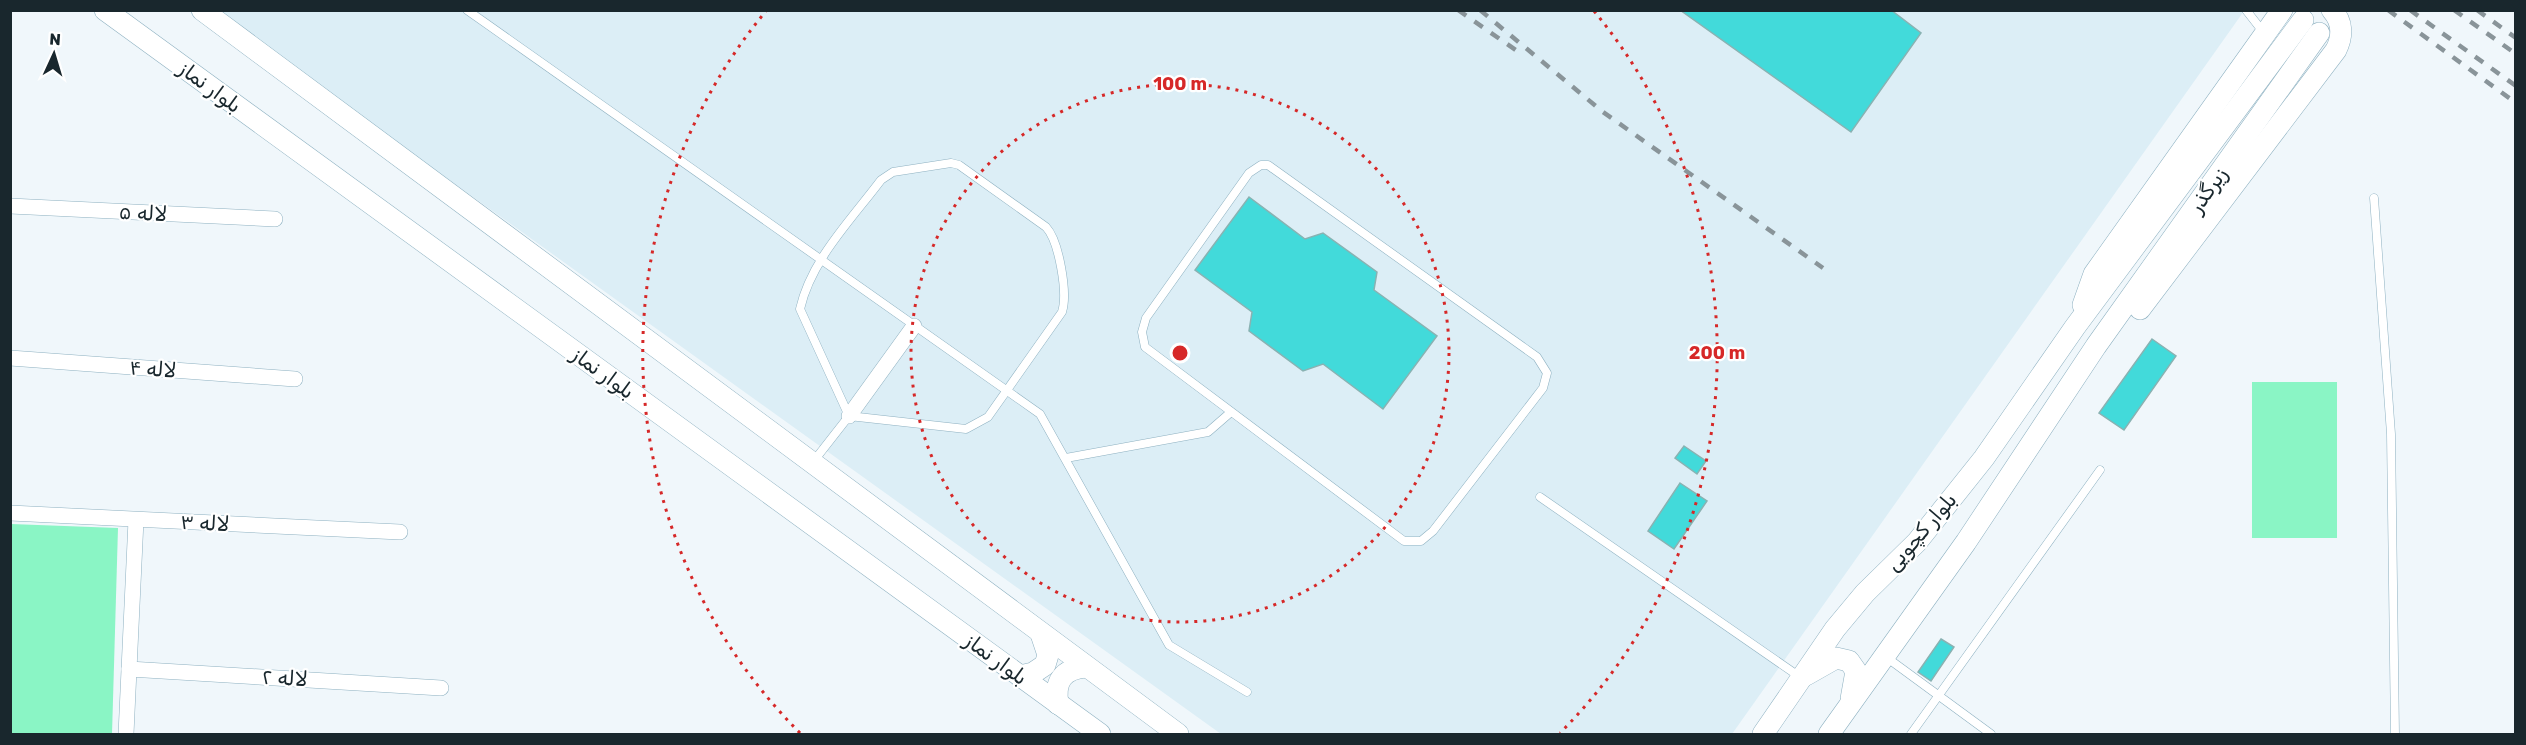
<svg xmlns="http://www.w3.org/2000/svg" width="2526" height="745" font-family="Rubik,'Noto Sans Arabic',sans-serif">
	<rect width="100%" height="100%" fill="#f0f7fb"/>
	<!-- built -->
	<path fill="#dceef6" d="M214 11H2244L1732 734H1221Z"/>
	<!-- green -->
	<g fill="#8af5c5">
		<rect x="2252" y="382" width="85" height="156"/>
		<path d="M11 524 118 528 112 734H11Z"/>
	</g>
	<!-- building -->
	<g fill="#42dada" stroke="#89b2b2" stroke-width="1.5">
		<path d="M1680 10H1891L1921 33 1851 132Z"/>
		<path d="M1249 197 1305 239 1323 233 1377 272 1374 290 1437 336 1383 409 1323 364 1303 371 1249 331 1252 312 1195 270Z"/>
		<path d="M2152 339 2176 356 2124 430 2099 413Z"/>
		<path d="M1684 446 1706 461 1697 474 1675 458Z"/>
		<path d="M1680 483 1707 501 1674 549 1648 531Z"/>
		<path d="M1941 639 1954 647 1931 681 1918 672Z"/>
	</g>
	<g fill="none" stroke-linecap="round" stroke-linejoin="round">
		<defs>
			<g id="lane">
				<path d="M467 10 1040 414 1169 645 1247 692"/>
				<path d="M2246 10 2264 33"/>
				<path d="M951 163 959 165 1046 227C1059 241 1068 293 1062 312L988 417 966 429 849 416 800 309C811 260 851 220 881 180L893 172Z"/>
				<path d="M1261 165H1268L1537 357 1547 373 1543 388 1433 531 1421 541H1404L1145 347 1142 332 1146 318 1249 173Z"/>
				<path d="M2374 198 2391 434 2395 734"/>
				<path d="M1066 458 1208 432 1231 412"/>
				<path d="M813 462 849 416"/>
				<path d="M1540 497 1800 677"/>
				<path d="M1886 657 1991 734"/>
				<path d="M1911 734 2100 470"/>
			</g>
			<g id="street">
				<path d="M10 206 275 219"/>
				<path d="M10 358 295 379"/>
				<path d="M849 416 914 326"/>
				<path d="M10 513 400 532"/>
				<path d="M129 669 441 688"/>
				<path d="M126 734 136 520"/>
			</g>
			<g id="secondary">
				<path d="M105 10 1100 734"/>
				<path d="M202 10 1178 734"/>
				<path d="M2083 305 2094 274 2282 10"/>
				<path d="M2140 309 2336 50C2343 36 2343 22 2332 10"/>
				<path d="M1806 675 1836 658 1849 661 1856 671 1851 699"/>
				<path d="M1020 676 1033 673 1045 665 1048 655 1041 634"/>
				<path d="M1058 704C1054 681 1063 669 1086 667"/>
				<path d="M1763 734 1835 629 1865 593 1917 542 1984 458 2075 327 2303 20"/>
				<path d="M1829 734 1966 542 2096 346 2319 33"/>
			</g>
		</defs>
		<!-- lane casing -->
		<use href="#lane" stroke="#8eb1c1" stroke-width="9"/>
		<!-- street casing -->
		<use href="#street" stroke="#8eb1c1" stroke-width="16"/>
		<!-- secondary casing -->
		<use href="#secondary" stroke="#8eb1c1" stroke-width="22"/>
		<!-- lane -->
		<use href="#lane" stroke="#fff" stroke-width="8"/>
		<!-- street -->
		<use href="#street" stroke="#fff" stroke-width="15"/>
		<!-- secondary -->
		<use href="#secondary" stroke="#fff" stroke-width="21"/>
		<!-- rail -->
		<g stroke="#899499" stroke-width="4.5" stroke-dasharray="10 10" stroke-linecap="butt">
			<path d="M1458 10 1520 53"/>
			<path d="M1480 10 1603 112 1823 268"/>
			<path d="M2388 10 2516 103"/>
			<path d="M2410 10 2516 86"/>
			<path d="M2454 10 2516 54"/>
			<path d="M2477 10 2516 38"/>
		</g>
	</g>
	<!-- distance rings -->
	<g fill="none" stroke="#d62828" stroke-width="3" stroke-dasharray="3 6">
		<circle cx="1180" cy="353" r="269"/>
		<path d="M800 733A537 537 0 0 1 766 11M1594 11A537 537 0 0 1 1560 733"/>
	</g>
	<g text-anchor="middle" stroke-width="4.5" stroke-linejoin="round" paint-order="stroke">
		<!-- street labels -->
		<g font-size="21" fill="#19272d" stroke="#fff">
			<text transform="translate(210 87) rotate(36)" y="7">بلوار نماز</text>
			<text transform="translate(2208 190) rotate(-55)" y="7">زیرگذر</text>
			<text transform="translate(143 213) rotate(3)" y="7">لاله ۵</text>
			<text transform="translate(153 369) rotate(4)" y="7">لاله ۴</text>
			<text transform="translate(603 373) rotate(36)" y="7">بلوار نماز</text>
			<text transform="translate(205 523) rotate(3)" y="7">لاله ۳</text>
			<text transform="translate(1921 532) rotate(-49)" y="7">بلوار کچویی</text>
			<text transform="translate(996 659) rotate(36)" y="7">بلوار نماز</text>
			<text transform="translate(285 678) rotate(3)" y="7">لاله ۲</text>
		</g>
	</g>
	<circle cx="1180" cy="353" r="9" fill="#d62828" stroke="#fff" stroke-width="3"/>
	<g font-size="18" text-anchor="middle" font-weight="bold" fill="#d62828" stroke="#fff" stroke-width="4.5" stroke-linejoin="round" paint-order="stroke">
		<text x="1180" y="90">100 m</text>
		<text x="1717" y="359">200 m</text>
	</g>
	<!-- border -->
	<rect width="2526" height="745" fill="none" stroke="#19272d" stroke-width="24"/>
	<!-- north arrow -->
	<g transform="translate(54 54) rotate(4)" stroke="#ffffff" stroke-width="4.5" paint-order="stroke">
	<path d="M0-4.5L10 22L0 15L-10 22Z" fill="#19272d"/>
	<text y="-9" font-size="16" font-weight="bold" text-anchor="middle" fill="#19272d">N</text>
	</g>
</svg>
